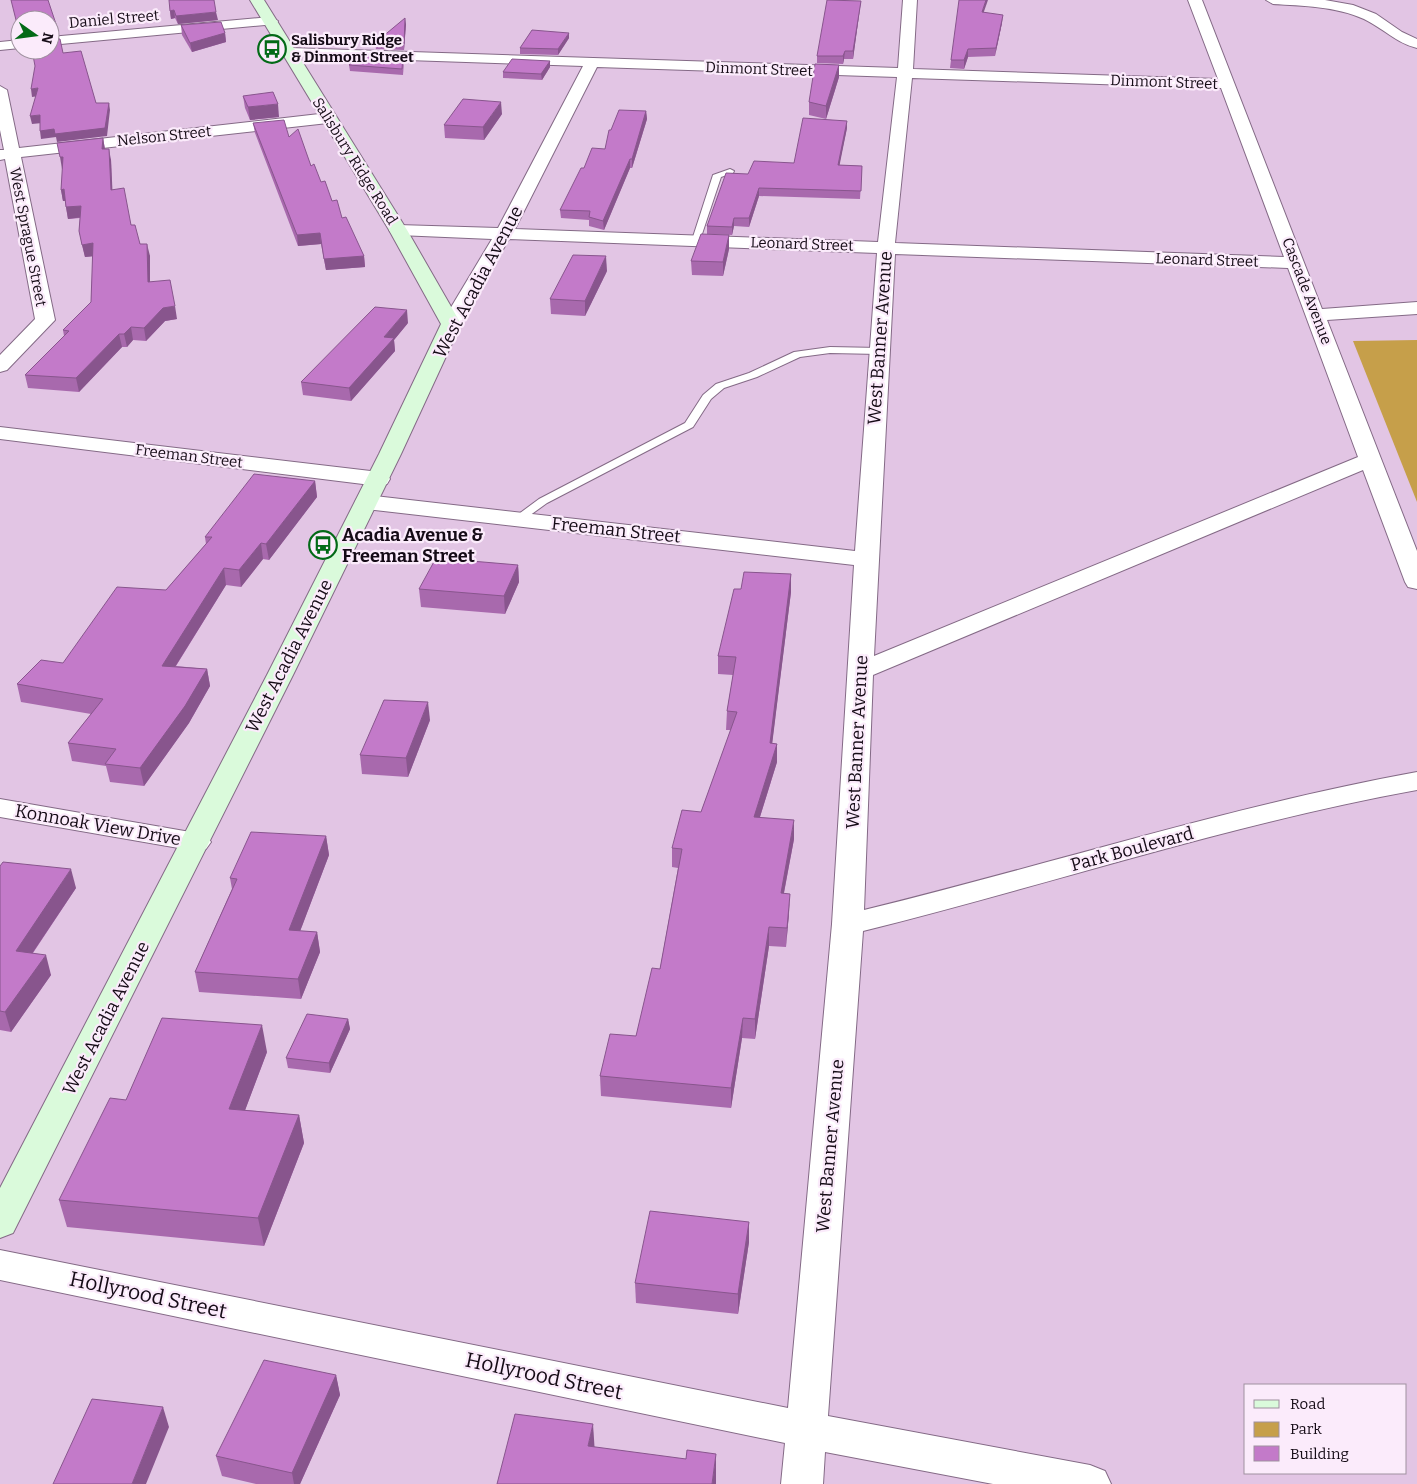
<svg xmlns="http://www.w3.org/2000/svg" width="1417" height="1484" font-family="Bitter,serif">
	<rect width="100%" height="100%" fill="#e2c5e4"/>
	<!-- green -->
	<path fill="#c69f4a" d="M1417 340V502L1353 341Z"/>
	<g fill="none" stroke-linecap="round" stroke-linejoin="round">
		<defs>
			<g id="lane">
				<path d="M730 169 734 171 733 173 721 177 700 240 693 242 692 240 713 175Z"/>
				<path d="M830 347 879 348 884 351 879 354 830 353 800 357 757 377 724 388 711 399 693 427 547 503 522 521H514L512 519 539 499 685 423 703 395 716 384 749 373 794 352Z"/>
			</g>
			<g id="street">
				<path d="M903 0H917L913 69 1218 79 1188 0H1202L1322 309 1417 302V314L1327 320 1417 551V589L1408 587 1405 582 1363 470 873 675 864 910C1049 865 1230 806 1417 772V790C1229 824 1048 885 863 931L828 1416 1090 1465 1105 1471 1111 1484H993L825 1452 823 1484H781L785 1443 0 1280V1250L788 1408 832 924 854 565 366 509 358 507 355 502 358 497 366 495 855 551 877 253 509 239 458 328H444L441 324 492 239 398 235 392 234 389 230 392 226 398 225 498 228 583 66 290 56 283 52 290 48 898 68ZM597 67 897 77 878 242 515 229ZM912 78 1221 88 1284 257 895 243ZM895 254 1288 268 1358 457 874 656Z"/>
				<path d="M1266 0H1325L1353 5 1376 14 1402 32 1417 39V48C1396 43 1383 28 1364 19 1335 6 1303 6 1273 4Z"/>
				<path d="M271 17 278 21 276 24 50 45V37Z"/>
				<path d="M20 40V48L0 50V42Z"/>
				<path d="M0 86 7 90 19 148 328 113 336 118 328 123 21 157 55 320 7 370 0 372V355L35 319 5 159 0 160V150H4L0 130Z"/>
				<path d="M0 427 379 472 387 474 390 479 387 484 379 486 0 439Z"/>
				<path d="M0 799 196 833 206 835 211 842 206 849 196 851 0 817Z"/>
			</g>
			<path id="secondary" d="M250 0H264L407 230 461 324 401 454 293 675 18 1223 13 1233 0 1238V1188L267 675 379 454 441 324 389 230Z"/>
		</defs>
		<!-- lane casing -->
		<use href="#lane" stroke="#846a86" stroke-width="2"/>
		<!-- street casing -->
		<use href="#street" stroke="#846a86" stroke-width="2"/>
		<!-- secondary casing -->
		<use href="#secondary" stroke="#846a86" stroke-width="2"/>
		<!-- lane -->
		<use href="#lane" fill="#fff" fill-rule="evenodd"/>
		<!-- street -->
		<use href="#street" fill="#fff" fill-rule="evenodd"/>
		<!-- secondary -->
		<use href="#secondary" fill="#dafadb" fill-rule="evenodd"/>
	</g>
	<!-- wall -->
	<g fill="#a869ad">
		<path d="M861 1 860 8 853 59H844L843 64 817 63V56Z"/>
		<path d="M170 11 218 20 178 24 175 18 171 19Z"/>
		<path d="M984 12 1002 23 995 56 968 57 964 69 950 68 951 60Z"/>
		<path d="M406 24 404 50 376 49 375 43Z"/>
		<path d="M181 25 225 33 226 42 192 52 182 35Z"/>
		<path d="M569 38 558 55 520 54V48Z"/>
		<path d="M550 61V67L542 80 503 78V72Z"/>
		<path d="M404 62 403 75 350 71 349 65Z"/>
		<path d="M839 65V77L826 119 809 115V102Z"/>
		<path d="M243 96 279 117 250 120 245 108Z"/>
		<path d="M646 111 647 119 632 168H630L604 230 589 226V220L561 218 560 210 584 168 605 149 611 130Z"/>
		<path d="M502 114 484 140 445 138 444 125Z"/>
		<path d="M253 123 289 137 311 166 332 201 364 256 365 267 326 270 321 244 298 246 255 133Z"/>
		<path d="M847 128 839 165 862 166 860 199 759 196 749 227 734 226 732 235 707 234V226L748 174 794 163Z"/>
		<path d="M103 138 105 149 111 160 112 190 131 225 140 244 150 256V282L177 319 165 321 146 341 133 340 127 347H122L79 392 28 388 25 375 64 336 63 330 91 302 93 256 85 257 79 231 80 218 68 219 65 201H63L61 190 63 169H62Z"/>
		<path d="M729 235V249L723 276 692 275 691 261Z"/>
		<path d="M607 271 585 316 551 314 550 299Z"/>
		<path d="M408 323 394 340 395 351 351 401 303 395 301 382Z"/>
		<path d="M315 481 317 497 269 560 263 559 241 587 226 585 176 666 207 669 210 686 189 723 144 786 110 782 106 766 72 761 68 743 91 714 21 702 17 684 63 663 166 590 206 544 205 537Z"/>
		<path d="M518 565 519 582 505 614 421 607 419 589Z"/>
		<path d="M791 574V592L772 743 777 744V762L760 817 794 839 784 893 789 913 786 947 769 946 755 1039 742 1038 731 1108 601 1096 600 1076 636 1036 660 969 678 868 672 867V848L701 812 731 730H726L727 711 733 675 718 674V656L741 589Z"/>
		<path d="M430 720 408 777 362 774 360 755Z"/>
		<path d="M326 836 329 855 300 931 317 932 320 952 301 999 199 992 195 972 232 889 230 878Z"/>
		<path d="M0 866 76 888 33 953 51 975 11 1032 0 1030Z"/>
		<path d="M348 1019 350 1029 330 1073 288 1068 286 1058Z"/>
		<path d="M267 1052 245 1110 299 1115 304 1143 264 1246 67 1227 59 1200 126 1100Z"/>
		<path d="M749 1222V1242L738 1314 636 1303 635 1283Z"/>
		<path d="M336 1375 340 1395 300 1484H256L222 1476 216 1456Z"/>
	</g>
	<!-- shaded-wall -->
	<g fill="#88558d">
		<path d="M986 0H988L981 20 982 12Z"/>
		<path d="M861 1 860 8 853 59V51Z"/>
		<path d="M174 10 175 18 171 19 170 11Z"/>
		<path d="M216 12 218 20 178 24 176 16Z"/>
		<path d="M1003 15 1002 23 995 56 996 48Z"/>
		<path d="M405 18 406 24 404 50V44Z"/>
		<path d="M57 27 58 34 50 36V28Z"/>
		<path d="M225 33 226 42 192 52 190 43Z"/>
		<path d="M569 33V38L558 55V49Z"/>
		<path d="M968 49V57L964 69V60Z"/>
		<path d="M845 51 844 59 843 64V56Z"/>
		<path d="M550 61V67L542 80 541 74Z"/>
		<path d="M839 65V77L826 119V106Z"/>
		<path d="M38 88 39 96 32 97 31 89Z"/>
		<path d="M501 102 502 114 484 140 483 127Z"/>
		<path d="M109 103 110 110 107 136 57 142 56 137 41 139 40 131Z"/>
		<path d="M278 104 279 117 250 120 248 107Z"/>
		<path d="M646 111 647 119 632 168V159Z"/>
		<path d="M40 115 42 123 32 124 30 116Z"/>
		<path d="M847 121V128L838 173V165Z"/>
		<path d="M103 138 105 150 102 149Z"/>
		<path d="M109 149 111 160 113 202 111 190Z"/>
		<path d="M60 157H63L66 168 62 169Z"/>
		<path d="M630 159V168L604 230 603 221Z"/>
		<path d="M759 188V196L749 227V218Z"/>
		<path d="M64 189 66 201H63L61 190Z"/>
		<path d="M81 206 83 217 68 219 66 207Z"/>
		<path d="M734 218V226L732 235V227Z"/>
		<path d="M320 233 321 244 298 246 297 235Z"/>
		<path d="M729 235V249L723 276V262Z"/>
		<path d="M93 243 96 256 85 257 82 245Z"/>
		<path d="M147 244 150 256V295L148 282Z"/>
		<path d="M364 256 365 267 326 270 324 259Z"/>
		<path d="M606 256 607 271 585 316V301Z"/>
		<path d="M175 306 177 319 165 321 146 341 144 328 163 308Z"/>
		<path d="M407 310 408 323 394 340 395 351 351 401 349 388 384 337Z"/>
		<path d="M131 327 133 340 127 347 124 334Z"/>
		<path d="M119 334 122 347 79 392 76 378Z"/>
		<path d="M315 481 317 497 269 560 266 544Z"/>
		<path d="M261 543 263 559 241 587 239 570Z"/>
		<path d="M518 565 519 582 505 614 504 596Z"/>
		<path d="M224 568 226 585 165 683 162 666Z"/>
		<path d="M791 574V592L770 761V743Z"/>
		<path d="M207 669 210 686 189 723 144 786 140 768Z"/>
		<path d="M428 702 430 720 408 777 406 758Z"/>
		<path d="M777 744V762L754 836V817Z"/>
		<path d="M794 820V839L780 913 781 893Z"/>
		<path d="M326 836 329 855 293 950 289 930Z"/>
		<path d="M71 869 76 888 21 970 16 951Z"/>
		<path d="M790 894 789 913 786 947 787 928Z"/>
		<path d="M769 927V946L755 1039V1019Z"/>
		<path d="M317 932 320 952 301 999 298 979Z"/>
		<path d="M46 955 51 975 11 1032 5 1012Z"/>
		<path d="M743 1018 742 1038 731 1108V1088Z"/>
		<path d="M348 1019 350 1029 330 1073 329 1063Z"/>
		<path d="M262 1025 267 1052 235 1137 229 1109Z"/>
		<path d="M299 1115 304 1143 264 1246 258 1218Z"/>
		<path d="M749 1222V1242L738 1314V1294Z"/>
		<path d="M336 1375 340 1395 300 1484H294L292 1473Z"/>
		<path d="M163 1407 169 1427 146 1484H132Z"/>
		<path d="M593 1424 595 1454 588 1446Z"/>
		<path d="M716 1454V1484H712Z"/>
	</g>
	<!-- building -->
	<g fill="#c37ac9" stroke="#88558d">
		<path d="M11 0H48L57 27 50 28V20H20V28H18Z"/>
		<path d="M169 0H214L216 12 176 16 174 10 170 11Z"/>
		<path d="M827 0 861 1 853 51H845L843 56H817Z"/>
		<path d="M959 0H986L982 12 1003 15 996 48 968 49 964 60H951Z"/>
		<path d="M405 18 404 44 375 43Z"/>
		<path d="M221 22 225 33 190 43 181 25Z"/>
		<path d="M532 30 569 33 558 49 520 48Z"/>
		<path d="M50 38 60 39 63 53 81 51 96 103H109L105 128 55 134 54 129 40 131V115L30 116 38 88 31 89 35 66 32 50H50Z"/>
		<path d="M362 54 403 56 402 69 349 65Z"/>
		<path d="M512 59 550 61 541 74 503 72Z"/>
		<path d="M815 64 839 65 826 106 809 102Z"/>
		<path d="M273 92 278 104 248 107 243 96Z"/>
		<path d="M463 99 501 102 483 127 444 125Z"/>
		<path d="M619 110 646 111 632 159H630L603 221 589 217 590 211 560 210 581 168H584L592 148 605 149 609 130H611Z"/>
		<path d="M803 118 847 121 838 165 862 166 861 191 759 188 749 218H734L732 227 707 226 726 173 748 174 754 161 794 163Z"/>
		<path d="M284 120 289 137 298 129 311 166 314 164 321 182 325 181 332 201 337 200 342 218 346 217 364 256 324 259 320 233 297 235 253 123Z"/>
		<path d="M103 138 102 149H109L111 190 124 188 131 225H135L140 244H147L148 282 170 280 175 306 163 308 144 328 131 327 124 334H119L76 378 25 375 69 331 63 330 91 302 93 243 82 245 79 231 81 206 66 207 64 189 61 190 63 157H60L57 143Z"/>
		<path d="M701 234 729 235 723 262 691 261Z"/>
		<path d="M573 255 606 256 585 301 550 299Z"/>
		<path d="M375 307 407 310 384 337 394 338 349 388 301 382Z"/>
		<path d="M254 474 315 481 266 544 261 543 239 570 224 568 162 666 207 669 185 706 140 768 105 764 116 749 68 743 103 699 17 684 41 660 63 663 117 587 166 590 212 537H205Z"/>
		<path d="M436 558 518 565 504 596 419 589Z"/>
		<path d="M744 572 791 574 770 743 777 744 754 817 794 820 781 893 790 894 787 928 769 927 755 1019 743 1018 731 1088 600 1076 610 1034 636 1036 652 968 660 969 682 849 672 848 682 810 701 812 737 712 727 711 736 657 718 656 734 589H741Z"/>
		<path d="M384 700 428 702 406 758 360 755Z"/>
		<path d="M251 832 326 836 289 930 317 932 298 979 195 972 237 879 230 878Z"/>
		<path d="M3 862 71 869 16 951 46 955 5 1012 0 1011V866Z"/>
		<path d="M307 1014 348 1019 329 1063 286 1058Z"/>
		<path d="M162 1018 262 1025 229 1109 299 1115 258 1218 59 1200 110 1098 126 1100Z"/>
		<path d="M650 1211 749 1222 738 1294 635 1283Z"/>
		<path d="M264 1360 336 1375 292 1473 216 1456Z"/>
		<path d="M92 1399 163 1407 132 1484H53Z"/>
		<path d="M515 1414 593 1424 588 1446 686 1459 687 1450 716 1454 712 1484H497Z"/>
	</g>
	<!-- icons -->
	<defs>
		<symbol id="bus-ring" viewBox="-11 -11 22 22"><circle r="9.5" fill="#fbebfb" stroke="#036a17" stroke-width="1.5"/><path d="M-5-6H5V4H4V6H2V4H-2V6H-4V4H-5ZM-3.5-4V0h7V-4ZM-3.5 1.2v1.5H-2V1.2ZM2 1.2v1.5H3.5V1.2Z" fill="#036a17"/></symbol>
	</defs>
	<g fill-rule="evenodd">
		<use href="#bus-ring" x="256" y="33" width="32" height="32"/>
		<use href="#bus-ring" x="307" y="529" width="32" height="32"/>
	</g>
	<g text-anchor="middle" stroke-width="4.5" stroke-linejoin="round" paint-order="stroke">
		<!-- far-street labels -->
		<g font-size="15" fill="#150b16" stroke="#fbebfb">
			<text transform="translate(114 19) rotate(-5)" y="5">Daniel Street</text>
			<text transform="translate(759 69) rotate(2)" y="5">Dinmont Street</text>
			<text transform="translate(1164 82) rotate(2)" y="5">Dinmont Street</text>
			<text transform="translate(164 136) rotate(-6)" y="5">Nelson Street</text>
			<text transform="translate(355 161) rotate(58)" y="5">Salisbury Ridge Road</text>
			<text transform="translate(28 237) rotate(79)" y="5">West Sprague Street</text>
			<text transform="translate(802 244) rotate(2)" y="5">Leonard Street</text>
			<text transform="translate(1207 260) rotate(2)" y="5">Leonard Street</text>
			<text transform="translate(1307 291) rotate(69)" y="5">Cascade Avenue</text>
			<text transform="translate(189 456) rotate(7)" y="5">Freeman Street</text>
		</g>
		<!-- far-poi labels -->
		<g font-size="15" font-weight="bold" fill="#150b16" stroke="#fbebfb" text-anchor="start">
			<text x="291" y="45">Salisbury Ridge<tspan x="291" dy="17">&amp; Dinmont Street</tspan></text>
		</g>
		<!-- street labels -->
		<g font-size="18" fill="#150b16" stroke="#fbebfb">
			<text transform="translate(478 282) rotate(-62)" y="6">West Acadia Avenue</text>
			<text transform="translate(880 338) rotate(-86)" y="6">West Banner Avenue</text>
			<text transform="translate(616 530) rotate(6)" y="6">Freeman Street</text>
			<text transform="translate(289 656) rotate(-63)" y="6">West Acadia Avenue</text>
			<text transform="translate(857 742) rotate(-87)" y="6">West Banner Avenue</text>
			<text transform="translate(98 825) rotate(10)" y="6">Konnoak View Drive</text>
			<text transform="translate(1132 849) rotate(-15)" y="6">Park Boulevard</text>
			<text transform="translate(106 1018) rotate(-63)" y="6">West Acadia Avenue</text>
			<text transform="translate(830 1146) rotate(-85)" y="6">West Banner Avenue</text>
		</g>
		<!-- poi labels -->
		<g font-size="18" font-weight="bold" fill="#150b16" stroke="#fbebfb" text-anchor="start">
			<text x="342" y="541">Acadia Avenue &amp;<tspan x="342" dy="21">Freeman Street</tspan></text>
		</g>
		<!-- near-street labels -->
		<g font-size="21" fill="#150b16" stroke="#fbebfb">
			<text transform="translate(148 1295) rotate(12)" y="7">Hollyrood Street</text>
			<text transform="translate(544 1376) rotate(12)" y="7">Hollyrood Street</text>
		</g>
	</g>
	<!-- legend -->
	<rect x="1244" y="1384" width="162" height="90" fill="#fbebfb" stroke="#9f919f"/>
	<rect x="1254" y="1400" width="25" height="8" fill="#dafadb" stroke="#9f919f"/>
	<text x="1290" y="1409" font-size="15" fill="#150b16">Road</text>
	<rect x="1254" y="1422" width="25" height="15" fill="#c69f4a" stroke="#9f919f"/>
	<text x="1290" y="1434" font-size="15" fill="#150b16">Park</text>
	<rect x="1254" y="1446" width="25" height="15" fill="#c37ac9" stroke="#9f919f"/>
	<text x="1290" y="1459" font-size="15" fill="#150b16">Building</text>
	<!-- north arrow -->
	<g transform="translate(35 35) rotate(104)"><circle r="24" fill="#fbebfb" stroke="#9f919f"/>
	<path d="M0-4L9 19L0 12L-9 19Z" fill="#036a17"/>
	<text y="-8" font-size="14" font-weight="bold" text-anchor="middle" fill="#150b16">N</text>
	</g>
</svg>
